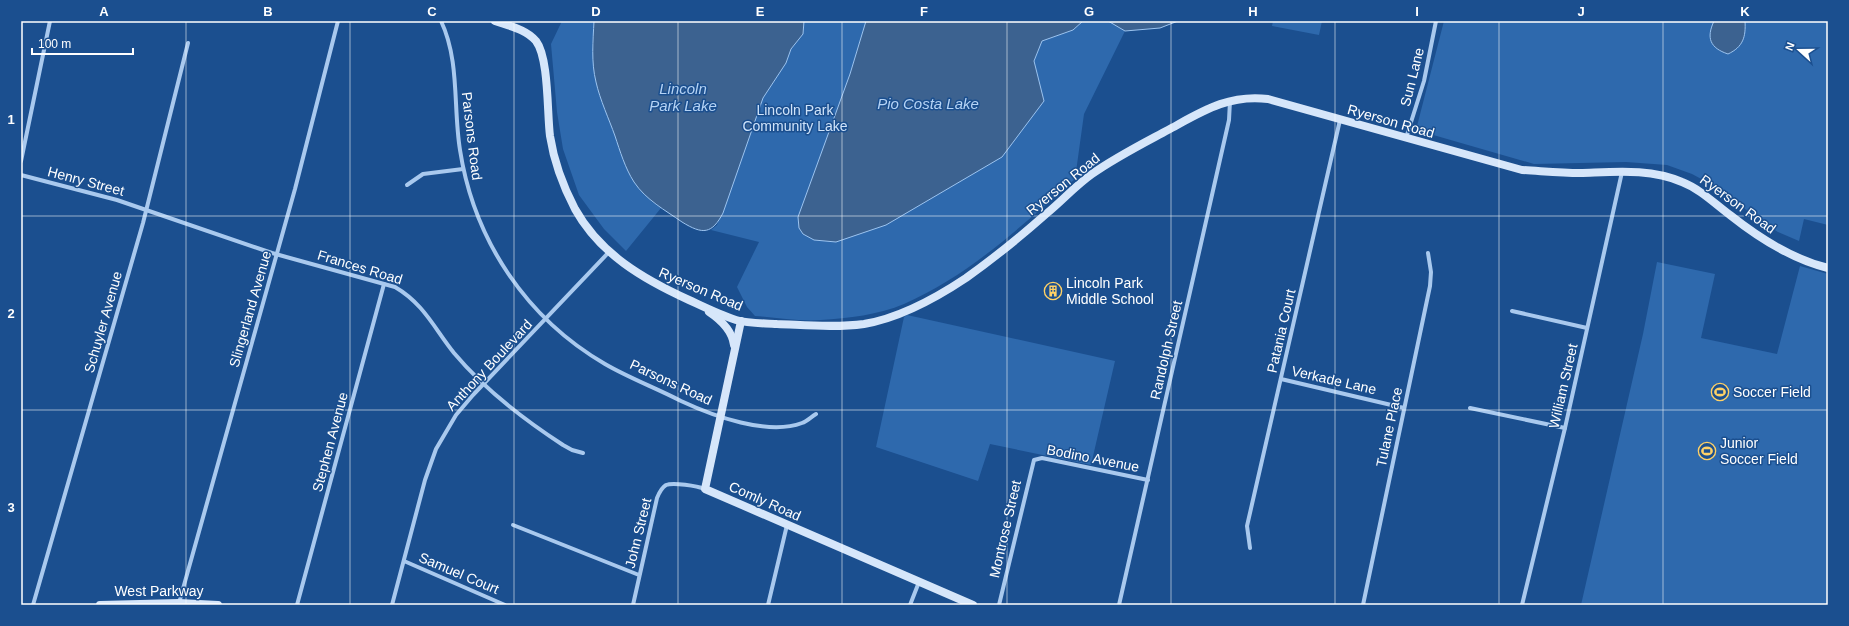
<svg xmlns="http://www.w3.org/2000/svg" width="1849" height="626" font-family="Arial,sans-serif">
	<rect width="100%" height="100%" fill="#1b4f8f"/>
	<!-- green -->
	<g fill="#2e69ad">
		<path d="M562 21H594L592 47 651 201 661 208 626 251 604 229 579 195 563 149 557 112 551 44Z"/>
		<path d="M804 21H866L850 74 1002 157 1044 101 1034 61 1042 41 1073 30 1083 21H1108L1125 31 1084 114 1075 179C1021 226 970 275 904 304 879 315 848 318 821 320 800 322 776 317 755 316L747 307 737 287 759 242 711 230 717 225 763 98 786 63 791 49 803 34Z"/>
		<path d="M1273 21H1322L1319 35 1272 26Z"/>
		<path d="M1444 21H1828V225L1804 219 1799 241 1778 232 1756 218 1722 190 1692 174 1667 165 1626 162 1534 164 1416 130Z"/>
		<path d="M1657 262 1715 274 1701 338 1777 354 1800 266 1828 274V605H1581L1643 334Z"/>
		<path d="M907 315 1115 361 1091 465 990 444 978 481 876 447 904 317Z"/>
	</g>
	<!-- water -->
	<g fill="#3c6290" stroke="#9cc4f0">
		<path d="M594 21H804L803 34 791 49 786 63 763 98 723 213C712 234 703 235 682 222 665 210 646 200 634 182 625 168 620 151 615 136 609 119 600 100 596 82 591 62 593 41 594 21Z"/>
		<path d="M866 21H1083L1073 30 1042 41 1034 61 1044 101 1002 157 886 225 836 242 814 240 803 234 799 228 798 217 850 74Z"/>
		<path d="M1108 21H1178L1160 28 1125 31Z"/>
		<path d="M1714 21H1745C1746 37 1743 47 1728 54 1710 48 1706 38 1714 21Z"/>
	</g>
	<g fill="none" stroke-linecap="round" stroke-linejoin="round">
		<!-- street -->
		<g stroke="#a9c9ee" stroke-width="4">
			<path d="M441 21C460 61 453 108 460 150 474 240 526 318 605 364 629 378 656 388 681 401 713 416 768 436 802 423 807 421 811 417 816 414"/>
			<path d="M1406 138 1424 81 1436 21"/>
			<path d="M21 161 50 21"/>
			<path d="M21 175 117 200 272 253 395 287C424 304 434 328 454 353 485 390 523 419 563 445L572 450 583 453"/>
			<path d="M407 185 423 174 463 169"/>
			<path d="M1512 311 1587 328"/>
			<path d="M1281 379 1404 408"/>
			<path d="M1470 408 1565 428"/>
			<path d="M513 525 639 575"/>
			<path d="M1250 548 1247 526 1340 120"/>
			<path d="M404 561 505 605"/>
			<path d="M179 603 295 189 338 21"/>
			<path d="M33 605 143 223 188 43"/>
			<path d="M297 605 384 284"/>
			<path d="M392 605 425 480 436 449 456 415 473 395 609 252"/>
			<path d="M633 605 657 498C659 493 661 488 666 485 673 482 697 486 705 489"/>
			<path d="M768 605 787 525"/>
			<path d="M910 605 919 582"/>
			<path d="M999 605 1034 460 1042 458 1148 480"/>
			<path d="M1119 605 1229 120 1230 101"/>
			<path d="M1363 605 1430 286 1431 272 1428 253"/>
			<path d="M1522 605 1565 428 1622 172"/>
		</g>
		<!-- secondary -->
		<g stroke="#d6e6fa" stroke-width="8">
			<path d="M495 21C509 26 526 29 536 41 549 58 547 113 550 136 554 162 563 186 575 209 600 254 643 279 689 300 704 307 720 315 736 320 749 324 764 323 777 324 805 325 835 328 864 324 900 318 936 298 966 278 994 258 1020 237 1046 214 1062 201 1075 186 1092 174 1116 157 1142 144 1168 130 1201 112 1228 94 1268 99L1522 170C1541 171 1560 173 1580 173 1614 172 1650 168 1682 182 1700 189 1714 203 1730 215 1759 238 1791 259 1828 268"/>
			<path d="M709 312C721 320 732 330 734 345"/>
			<path d="M741 321 705 489 973 605"/>
			<path d="M100 605 179 603 218 605"/>
		</g>
	</g>
	<!-- grid -->
	<path fill="none" stroke="#fff" stroke-width="1" stroke-opacity="0.55" d="M186 21V605M350 21V605M514 21V605M678 21V605M842 21V605M1007 21V605M1171 21V605M1335 21V605M1499 21V605M1663 21V605M21 216H1828M21 410H1828"/>
	<!-- icons -->
	<defs>
		<symbol id="building-ring" viewBox="-11 -11 22 22"><circle r="9.5" fill="#1b4f8f" stroke="#ffd166" stroke-width="1.5"/><path d="M-4-6H4V6H1V3H-1V6H-4ZM-2.5-4.3h1.7v1.8h-1.7ZM.8-4.3h1.7v1.8H.8ZM-2.5-1h1.7V.8h-1.7ZM.8-1h1.7V.8H.8Z" fill="#ffd166"/></symbol>
		<symbol id="stadium-ring" viewBox="-11 -11 22 22"><circle r="9.5" fill="#1b4f8f" stroke="#ffd166" stroke-width="1.5"/><path d="M0-5a6.5 5 0 1 0 0 10a6.5 5 0 1 0 0-10ZM-3.5-1.8h7v3.6h-7Z" fill="#ffd166"/></symbol>
	</defs>
	<g fill-rule="evenodd">
		<use href="#building-ring" x="1043" y="281" width="20" height="20"/>
		<use href="#stadium-ring" x="1710" y="382" width="20" height="20"/>
		<use href="#stadium-ring" x="1697" y="441" width="20" height="20"/>
	</g>
	<g text-anchor="middle" stroke-width="3" stroke-linejoin="round" paint-order="stroke">
		<!-- street labels -->
		<g font-size="14" fill="#fff" stroke="#1b4f8f">
			<text transform="translate(1412 77) rotate(-76)" y="5">Sun Lane</text>
			<text transform="translate(1391 121) rotate(16)" y="5">Ryerson Road</text>
			<text transform="translate(472 136) rotate(83)" y="5">Parsons Road</text>
			<text transform="translate(86 181) rotate(15)" y="5">Henry Street</text>
			<text transform="translate(1063 184) rotate(-39)" y="5">Ryerson Road</text>
			<text transform="translate(1738 204) rotate(36)" y="5">Ryerson Road</text>
			<text transform="translate(360 267) rotate(17)" y="5">Frances Road</text>
			<text transform="translate(701 289) rotate(23)" y="5">Ryerson Road</text>
			<text transform="translate(250 309) rotate(-74)" y="5">Slingerland Avenue</text>
			<text transform="translate(103 322) rotate(-74)" y="5">Schuyler Avenue</text>
			<text transform="translate(1281 331) rotate(-77)" y="5">Patania Court</text>
			<text transform="translate(1166 350) rotate(-77)" y="5">Randolph Street</text>
			<text transform="translate(489 365) rotate(-47)" y="5">Anthony Boulevard</text>
			<text transform="translate(1334 380) rotate(13)" y="5">Verkade Lane</text>
			<text transform="translate(671 382) rotate(25)" y="5">Parsons Road</text>
			<text transform="translate(1563 386) rotate(-77)" y="5">William Street</text>
			<text transform="translate(1389 427) rotate(-78)" y="5">Tulane Place</text>
			<text transform="translate(330 442) rotate(-75)" y="5">Stephen Avenue</text>
			<text transform="translate(1093 458) rotate(11)" y="5">Bodino Avenue</text>
			<text transform="translate(765 501) rotate(24)" y="5">Comly Road</text>
			<text transform="translate(1005 529) rotate(-77)" y="5">Montrose Street</text>
			<text transform="translate(638 533) rotate(-76)" y="5">John Street</text>
			<text transform="translate(459 573) rotate(23)" y="5">Samuel Court</text>
			<text x="159" y="596">West Parkway</text>
		</g>
		<!-- park labels -->
		<g font-size="14" fill="#cfe3fa" stroke="#1b4f8f">
			<text x="795" y="115">Lincoln Park<tspan x="795" dy="16">Community Lake</tspan></text>
		</g>
		<!-- poi labels -->
		<g font-size="14" fill="#fff" stroke="#1b4f8f" text-anchor="start">
			<text x="1066" y="288">Lincoln Park<tspan x="1066" dy="16">Middle School</tspan></text>
			<text x="1733" y="397">Soccer Field</text>
			<text x="1720" y="448">Junior<tspan x="1720" dy="16">Soccer Field</tspan></text>
		</g>
		<!-- water labels -->
		<g font-size="15" font-style="italic" fill="#b5d3f5" stroke="#1b4f8f">
			<text x="683" y="94">Lincoln<tspan x="683" dy="17">Park Lake</tspan></text>
			<text x="928" y="109">Pio Costa Lake</text>
		</g>
	</g>
	<!-- border -->
	<rect width="1849" height="626" fill="none" stroke="#1b4f8f" stroke-width="44"/>
	<!-- north arrow -->
	<g transform="translate(1799 50) rotate(291)" stroke="#1b4f8f" stroke-width="3" paint-order="stroke">
	<path d="M0-3L7 15L0 10L-7 15Z" fill="#ffffff"/>
	<text y="-6" font-size="11" font-weight="bold" text-anchor="middle" fill="#ffffff">N</text>
	</g>
	<!-- scale -->
	<path d="M32 48v6h101v-6" fill="none" stroke="#ffffff" stroke-width="2"/>
	<text x="38" y="48" font-size="12" fill="#ffffff" stroke="#1b4f8f" stroke-width="3" paint-order="stroke">100 m</text>
	<rect x="22" y="22" width="1805" height="582" fill="none" stroke="#fff" stroke-width="1.5"/>
	<g font-size="13" text-anchor="middle" font-weight="bold" fill="#fff">
		<text x="104" y="16">A</text>
		<text x="268" y="16">B</text>
		<text x="432" y="16">C</text>
		<text x="596" y="16">D</text>
		<text x="760" y="16">E</text>
		<text x="924" y="16">F</text>
		<text x="1089" y="16">G</text>
		<text x="1253" y="16">H</text>
		<text x="1417" y="16">I</text>
		<text x="1581" y="16">J</text>
		<text x="1745" y="16">K</text>
		<text x="11" y="124">1</text>
		<text x="11" y="318">2</text>
		<text x="11" y="512">3</text>
	</g>
</svg>
